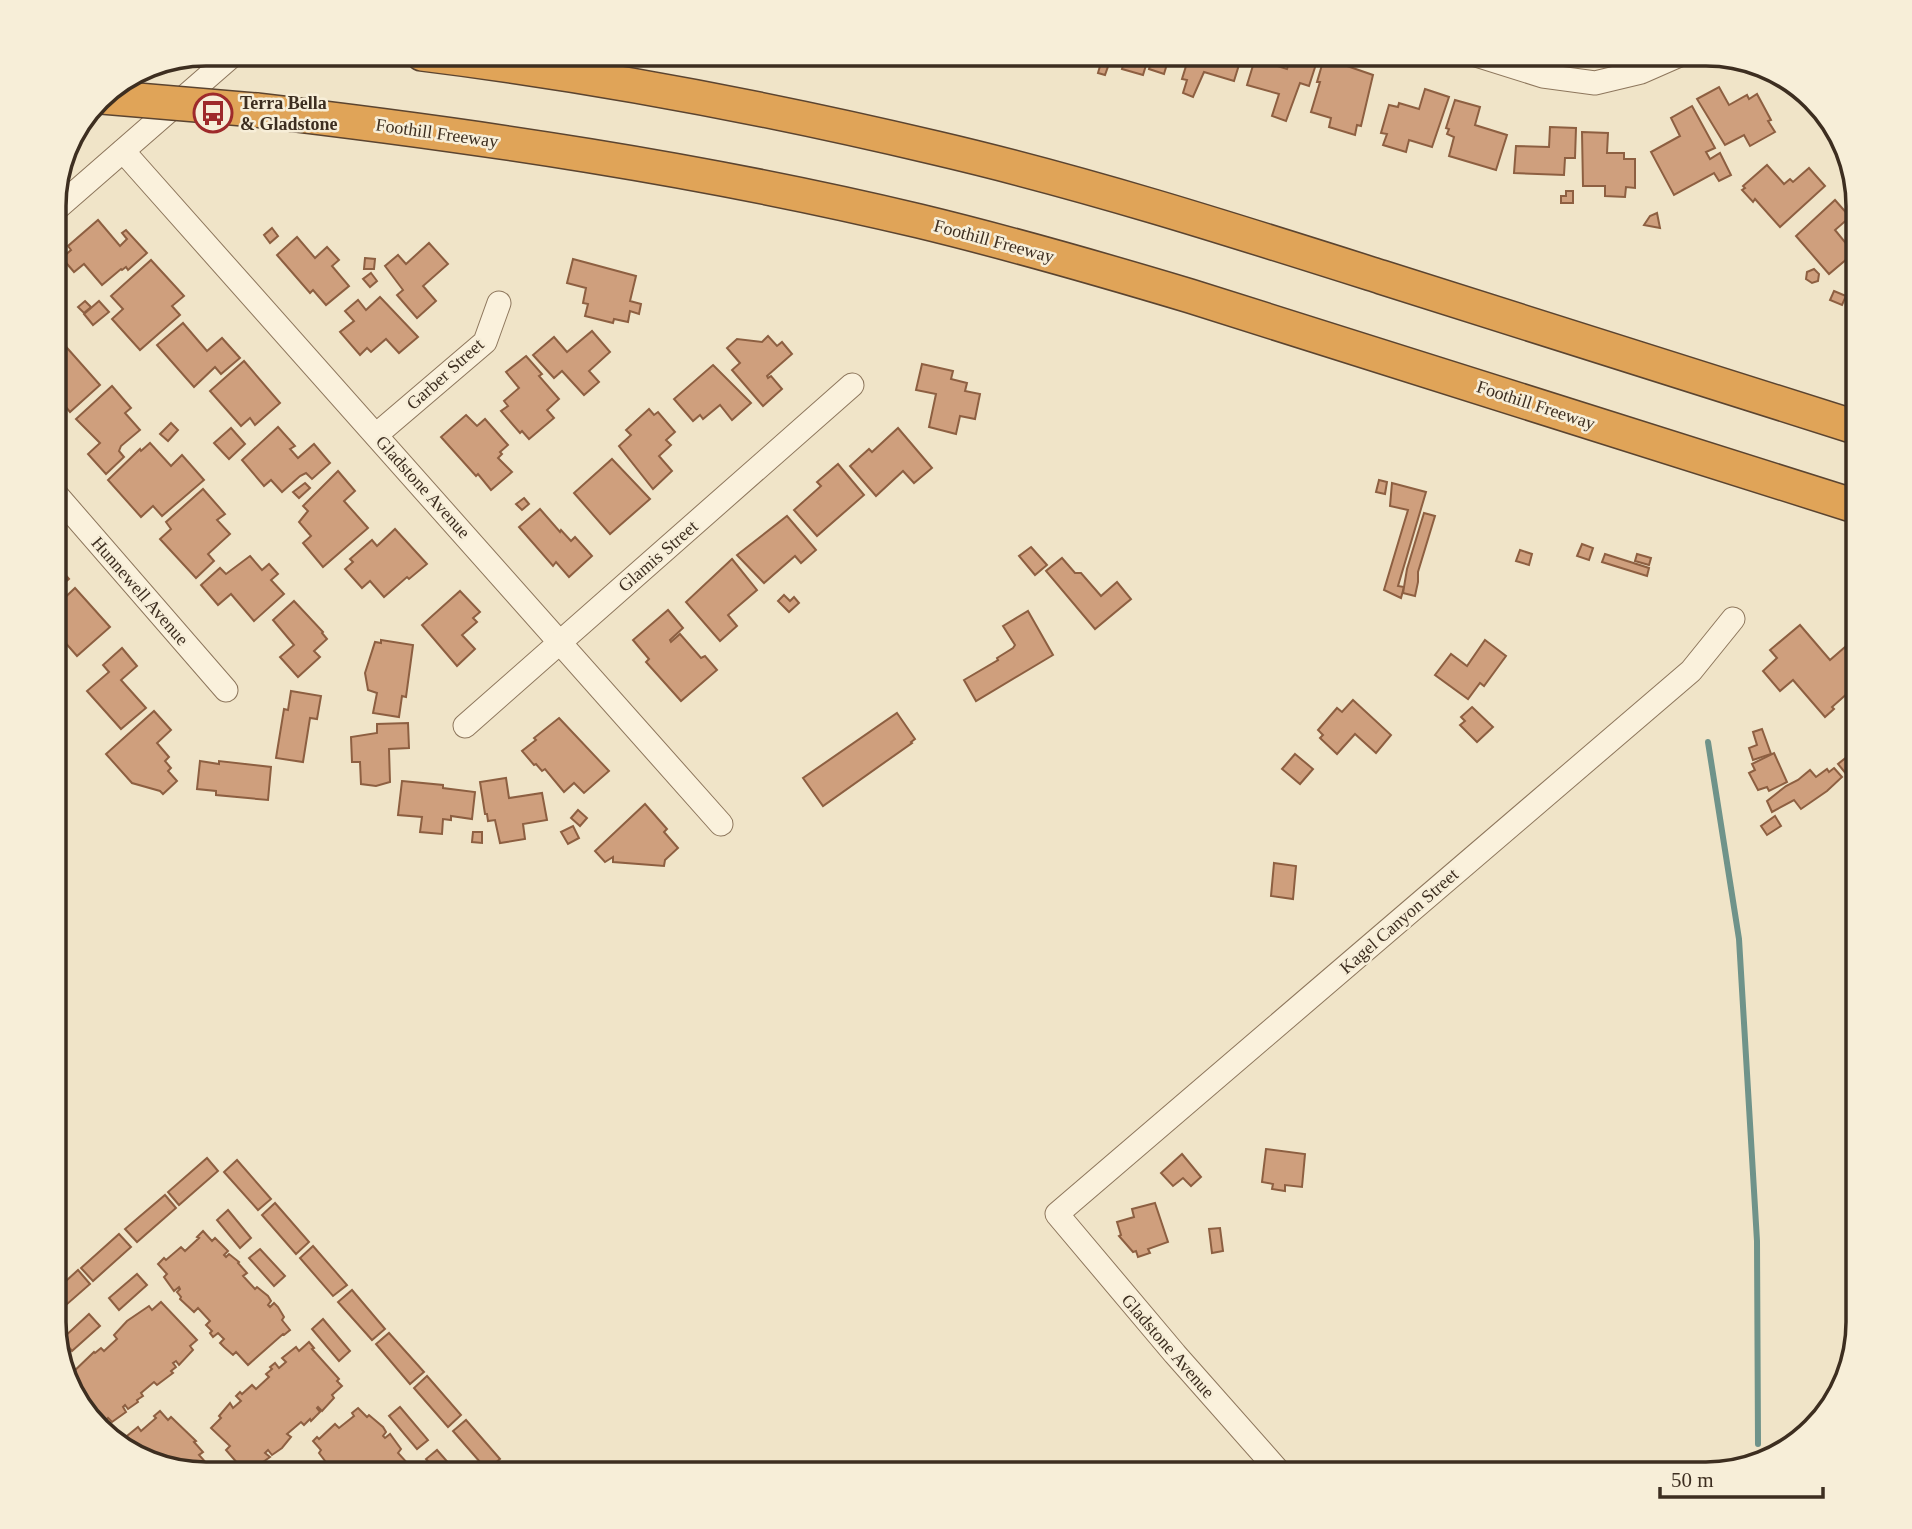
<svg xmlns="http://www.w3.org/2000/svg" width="1912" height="1529" font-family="'Times New Roman',serif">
	<rect width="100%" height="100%" fill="#f0e4c8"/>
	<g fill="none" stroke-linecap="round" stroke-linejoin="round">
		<!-- stream -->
		<path stroke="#6f938a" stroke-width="6" d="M1708 742 1739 939 1757 1241 1758 1444"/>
	</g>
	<!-- building -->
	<g fill="#cf9f7d" stroke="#8d5f41" stroke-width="2">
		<path d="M1090 54H1104L1111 58 1105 75 1098 73 1100 66 1087 63Z"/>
		<path d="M1124 54H1170L1164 74 1149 69 1151 63 1147 62 1143 75 1122 69 1126 55Z"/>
		<path d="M1190 54H1240L1242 55 1234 81 1204 72 1193 97 1183 93 1187 80 1182 79 1186 66 1181 64 1184 57 1189 59Z"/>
		<path d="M1292 54H1306L1318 58 1309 86 1300 83 1286 121 1272 116 1279 94 1247 85 1255 59 1287 69Z"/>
		<path d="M1324 58 1373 75 1361 126 1357 125 1355 135 1329 127 1331 118 1311 112 1320 82H1317Z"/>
		<path d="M1719 87 1729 105 1747 95 1749 99 1757 94 1771 120 1768 121 1775 132 1750 146 1744 135 1725 145 1697 99Z"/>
		<path d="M1425 89 1449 97 1432 147 1409 140 1406 152 1383 145 1387 134 1381 133 1389 105 1398 107 1399 103 1419 109Z"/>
		<path d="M1455 100 1480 107 1475 125 1507 135 1496 170 1449 156 1454 137 1447 134 1449 129 1446 128Z"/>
		<path d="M1692 106 1715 148 1706 152 1710 159 1720 153 1731 175 1719 181 1714 173 1674 195 1651 152 1680 136 1671 118Z"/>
		<path d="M1550 127 1576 128 1575 158H1565L1564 175 1514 173 1516 146 1549 147Z"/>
		<path d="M1582 132 1608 133 1607 153H1624V159H1635V188L1626 187 1625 197 1605 196V186H1583Z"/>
		<path d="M1767 165 1784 184 1790 179 1793 182 1809 168 1825 186 1780 227 1755 199 1753 202 1742 190 1745 188 1743 186Z"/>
		<path d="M1566 191H1573V203H1561V196H1566Z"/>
		<path d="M1835 200 1850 217 1835 230 1854 253 1829 274 1796 236Z"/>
		<path d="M1657 213 1660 228 1644 225 1650 216Z"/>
		<path d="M98 220 120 246 127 239 122 233 126 230 147 253 128 270 126 267 122 270 121 269 102 285 84 264 74 272 62 258 71 250 68 246Z"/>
		<path d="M272 228 278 236 270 243 264 235Z"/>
		<path d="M297 237 315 258 327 247 339 260 332 266 349 286 326 305 313 290 310 293 277 255Z"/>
		<path d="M429 243 448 264 423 286 436 301 417 318 397 295 403 290 385 266 398 255 406 264Z"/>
		<path d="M365 258 375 259 374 269H364Z"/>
		<path d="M573 259 636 276 630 301 641 304 639 314 630 311 628 322 614 319 613 323 585 316 588 304 583 303 586 288 567 283Z"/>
		<path d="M151 260 184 296 172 306 180 315 140 350 112 319 123 309 111 296Z"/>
		<path d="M1814 269 1819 274 1818 281 1812 283 1806 279 1807 272Z"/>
		<path d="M371 273 377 281 370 287 363 279Z"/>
		<path d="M1834 291 1846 296 1842 305 1830 300Z"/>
		<path d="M380 297 418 337 399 353 386 339 371 352 367 348 360 355 340 332 354 321 345 311 358 300 366 310Z"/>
		<path d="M85 301 91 307 84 313 78 307Z"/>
		<path d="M99 301 109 312 93 325 84 314Z"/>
		<path d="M183 323 207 351 222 338 240 358 221 374 215 367 194 387 157 345Z"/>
		<path d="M592 331 610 352 589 371 599 382 584 395 562 371 554 378 533 355 554 337 567 352Z"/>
		<path d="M768 336 777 346 782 342 792 354 767 376 768 378 771 376 782 389 763 406 732 370 740 363 727 348 737 339 762 342Z"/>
		<path d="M60 340 100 385 70 412 55 394 58 390 55 385V345Z"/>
		<path d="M526 356 542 374 539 376 559 399 547 410 554 418 529 439 522 431 520 433 501 411 508 406 504 401 519 388 506 372Z"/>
		<path d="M244 361 280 403 255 425 250 418 241 426 210 391Z"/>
		<path d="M922 364 953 371 951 379 967 383 965 391 980 394 975 419 960 416 956 434 929 427 936 394 916 390Z"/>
		<path d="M713 365 751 403 732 420 720 405 703 419 700 415 693 421 674 399Z"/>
		<path d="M112 386 131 408 125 413 140 430 121 446 119 451 124 457 106 474 88 454 100 443 76 419Z"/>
		<path d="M649 409 654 415 658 412 675 432 666 440 671 445 659 456 672 471 653 489 619 446 631 435 626 430Z"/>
		<path d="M466 415 477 426 485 419 508 445 500 452 502 454 498 458 512 472 491 490 478 474 476 476 441 437Z"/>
		<path d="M171 423 178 430 168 441 160 434Z"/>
		<path d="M278 427 295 446 290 449 298 458 314 444 330 463 312 479 306 473 300 476 282 492 271 480 264 486 242 460Z"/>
		<path d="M231 428 245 444 229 459 214 443Z"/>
		<path d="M898 428 932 468 914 483 903 471 876 496 850 466 869 449 872 452Z"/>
		<path d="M150 443 171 466 182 455 204 480 162 516 153 506 141 517 108 480 140 449 141 451Z"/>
		<path d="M612 459 650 499 610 534 574 493Z"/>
		<path d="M838 464 864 495 817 536 794 510 821 486 817 482Z"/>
		<path d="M338 471 355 491 344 501 368 528 323 567 303 543 311 536 299 522 308 511 303 506Z"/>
		<path d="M1379 480 1387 482 1385 494 1376 492Z"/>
		<path d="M305 483 310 488 299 498 293 492Z"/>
		<path d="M1392 483 1426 492 1398 586 1404 587 1401 598 1384 590 1408 510 1390 506Z"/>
		<path d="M203 489 225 514 217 520 230 534 208 554 214 561 196 578 160 539 171 529 166 522Z"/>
		<path d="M524 498 529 504 522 510 516 504Z"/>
		<path d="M540 509 560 532 561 530 571 541 575 537 592 556 569 577 556 562 553 566 519 527Z"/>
		<path d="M1424 513 1435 516 1418 572V582L1415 596 1403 593 1407 569Z"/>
		<path d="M787 516 816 550 801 563 795 556 764 583 737 555Z"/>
		<path d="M395 529 427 564 409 579 407 577 384 597 370 581 362 588 345 569 353 562 350 559 372 540 377 546Z"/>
		<path d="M1582 544 1593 548 1589 560 1577 556Z"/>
		<path d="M1031 547 1047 565 1035 575 1019 556Z"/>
		<path d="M1520 550 1532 554 1529 565 1516 561Z"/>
		<path d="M1605 554 1649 568 1647 576 1602 562Z"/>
		<path d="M1637 554 1651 558 1649 565 1635 561Z"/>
		<path d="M250 556 262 570 269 564 278 574 271 580 284 594 254 621 231 594 218 605 201 585 220 568 226 574Z"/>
		<path d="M1062 558 1075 573H1081L1101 596 1117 582 1131 599 1095 629 1046 571Z"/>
		<path d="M732 559 757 590 728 615 737 626 720 641 686 602Z"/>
		<path d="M55 563 69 579 55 591Z"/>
		<path d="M75 588 110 627 77 656 55 631V607Z"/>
		<path d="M460 591 480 612 473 618 477 622 462 635 475 649 457 666 422 625Z"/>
		<path d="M784 595 790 601 794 597 799 603 789 612 778 601Z"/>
		<path d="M294 601 323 632 322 633 327 639 314 651 320 657 298 677 280 657 294 645 273 620Z"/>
		<path d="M668 610 683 628 670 640 671 642 680 634 701 658 705 656 717 670 681 701 646 662 649 659 633 640Z"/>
		<path d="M1028 611 1053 655 976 701 964 680 998 660 997 658 1013 648 1015 645 1003 626Z"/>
		<path d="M1800 625 1830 660 1853 640 1858 644V684L1832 707 1834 709 1825 717 1793 680 1780 691 1763 671 1777 658 1770 650Z"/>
		<path d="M381 640 413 645 406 697 402 696 399 717 373 713 377 693 368 690 365 673 375 642 381 643Z"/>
		<path d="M1485 640 1506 656 1484 686 1480 683 1468 699 1435 675 1451 654 1467 666Z"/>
		<path d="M122 648 137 666 121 680 146 708 121 729 87 691 109 672 103 665Z"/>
		<path d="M291 691 321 696 317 719 310 718 303 762 276 758 284 709 288 710Z"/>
		<path d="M1353 700 1391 735 1376 753 1355 734 1337 754 1320 738 1323 735 1318 730 1337 708 1342 712Z"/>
		<path d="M1472 707 1493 727 1477 742 1460 725 1465 721 1461 717Z"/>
		<path d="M154 711 171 730 157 743 169 757 165 761 171 768 168 771 177 781 163 794 160 791 132 783 106 754Z"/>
		<path d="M897 713 915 739 911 742 912 743 823 806 803 778Z"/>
		<path d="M559 718 609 771 584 793 574 783 564 792 545 769 542 771 536 764 534 765 522 751 536 740 534 738Z"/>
		<path d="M408 723 409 748 389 749 390 782 376 786 361 784 360 762H352L351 737 377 733V724Z"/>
		<path d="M1762 729 1771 754 1753 760 1749 748 1757 745 1753 732Z"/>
		<path d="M1858 748V766L1847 775 1838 764Z"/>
		<path d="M1774 753 1787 782 1769 791 1767 787 1758 790 1749 773 1755 770 1752 764Z"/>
		<path d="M1295 754 1313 769 1300 784 1282 769Z"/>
		<path d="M200 761 219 764V761L271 767 268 800 216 795V791L197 789Z"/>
		<path d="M1834 768 1842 777 1827 791 1801 809 1794 800 1772 812 1767 801 1786 786 1798 780 1810 770 1816 777 1827 769 1829 772Z"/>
		<path d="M506 778 509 798 542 793 547 820 523 824 525 839 500 843 495 820 488 821 487 814H485L480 782Z"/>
		<path d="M402 781 443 785V788L475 792 472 819 451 816V820L443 819 442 834 420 832 422 817 398 815Z"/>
		<path d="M645 804 667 829 664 832 678 848 665 860 664 866 613 862V857L605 862 595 851Z"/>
		<path d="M578 810 587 818 580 826 571 818Z"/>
		<path d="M1775 816 1781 826 1767 835 1761 826Z"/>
		<path d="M573 826 579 838 568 844 561 832Z"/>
		<path d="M473 832H482V843L472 842Z"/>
		<path d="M1274 863 1296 866 1293 899 1271 896Z"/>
		<path d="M1266 1149 1305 1154 1302 1187 1285 1185V1191L1272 1189 1273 1184 1262 1182Z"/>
		<path d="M1182 1154 1201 1177 1191 1186 1183 1178 1173 1186 1161 1173Z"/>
		<path d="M207 1158 218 1171 179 1205 168 1192Z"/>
		<path d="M237 1160 271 1199 258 1210 224 1172Z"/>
		<path d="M165 1195 176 1208 137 1242 125 1229Z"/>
		<path d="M275 1203 309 1242 296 1254 262 1215Z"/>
		<path d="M1155 1203 1168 1242 1148 1249 1150 1253 1138 1257 1136 1251 1133 1252 1119 1236 1121 1235 1117 1222 1134 1217 1132 1209Z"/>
		<path d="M228 1210 251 1238 240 1248 217 1220Z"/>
		<path d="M1220 1228 1223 1251 1212 1253 1209 1229Z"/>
		<path d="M203 1231 212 1241 215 1238 228 1251 224 1255 226 1257 229 1254 239 1262 238 1263 247 1273 243 1276 255 1289 257 1287 268 1296 271 1301 268 1305 270 1307 274 1303 278 1307 284 1317 282 1320 290 1330 284 1335 283 1334 248 1365 236 1352 233 1355 224 1347 220 1343 224 1339 218 1333 213 1337 210 1333 212 1331 206 1325 210 1321 198 1308 194 1312 180 1299 181 1297 177 1292 180 1289 179 1287 174 1291 164 1277 167 1274 158 1264 164 1258 166 1260 181 1247 185 1251 199 1238 197 1237Z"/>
		<path d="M119 1234 131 1247 93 1281 81 1268Z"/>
		<path d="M313 1246 347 1285 333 1296 300 1258Z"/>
		<path d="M260 1249 285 1276 274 1286 249 1258Z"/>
		<path d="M78 1270 90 1284 58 1312 55 1309V1291Z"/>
		<path d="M137 1274 147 1285 119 1310 109 1298Z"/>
		<path d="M352 1290 385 1329 372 1340 338 1302Z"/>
		<path d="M161 1302 197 1340 190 1346 193 1350 179 1365 176 1361 173 1363 176 1367 171 1371 173 1373 157 1385 154 1382 141 1393 143 1396 137 1400 138 1402 128 1409 125 1405 123 1407 126 1412 112 1422 108 1418 100 1426 70 1390 68 1384 74 1379 70 1375 94 1352 95 1353 101 1348 104 1351 117 1339 114 1335 127 1321 149 1306 152 1310Z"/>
		<path d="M89 1314 100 1326 72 1351 62 1339Z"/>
		<path d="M323 1319 350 1351 339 1361 312 1329Z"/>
		<path d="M389 1333 424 1372 410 1384 376 1344Z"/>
		<path d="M309 1342 314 1348 312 1349 339 1379 337 1381 342 1386 332 1395 334 1398 322 1411 318 1407 317 1408 320 1412 311 1421 310 1419 304 1425 301 1422 287 1434 291 1437 282 1448 272 1455 268 1450 265 1453 270 1457 256 1467 253 1465 243 1474 237 1467 239 1465 226 1450 230 1446 211 1428 221 1418 219 1416 230 1403 233 1408 241 1401 236 1396 240 1392 242 1394 252 1385 256 1389 269 1377 266 1374 272 1369 270 1367 275 1363 279 1368 286 1362 282 1358 296 1347 299 1351Z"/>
		<path d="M427 1376 461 1415 448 1427 414 1388Z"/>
		<path d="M400 1407 428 1440 417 1449 389 1416Z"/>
		<path d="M358 1408 367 1417 369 1415 383 1427 386 1432 383 1436 385 1438 390 1434 401 1449 398 1453 409 1465 412 1463 424 1475H334L335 1473 331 1469 335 1465 333 1463 329 1466 319 1453 321 1450 313 1441 317 1437 319 1439 335 1424 339 1428 354 1416 352 1413Z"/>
		<path d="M160 1411 168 1420 171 1417 196 1441 194 1442 203 1452 199 1455 217 1475H206L148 1463 115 1443 121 1438 122 1440 138 1427 141 1431 156 1418 154 1416Z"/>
		<path d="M466 1420 500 1459 487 1470 453 1431Z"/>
		<path d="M437 1450 459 1475H440L426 1459Z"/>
		<path d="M504 1463 514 1475H491Z"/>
	</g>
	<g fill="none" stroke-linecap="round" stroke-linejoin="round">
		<defs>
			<g id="minor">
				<path d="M1473 54 1543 76 1595 83 1641 72 1682 54"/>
				<path d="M123 151 721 824"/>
				<path d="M55 210 234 54"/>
				<path d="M376 435 485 342 499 303"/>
				<path d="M55 493 226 690"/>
				<path d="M465 726 852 385"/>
				<path d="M1282 1475 1175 1354 1057 1214 1691 671 1733 619"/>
			</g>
			<g id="highway">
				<path d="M422 54C594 75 767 108 936 148 1086 183 1233 230 1381 277 1540 327 1699 377 1858 428"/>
				<path d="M256 110C479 136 701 169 919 221 1010 243 1100 269 1190 296L1858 507"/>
			</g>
		</defs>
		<!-- minor casing -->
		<use href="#minor" stroke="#8d765c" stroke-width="25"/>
		<!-- highway casing -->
		<use href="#highway" stroke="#5b4430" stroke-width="36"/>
		<!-- minor -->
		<use href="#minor" stroke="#faf1dc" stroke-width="23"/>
		<!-- highway -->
		<use href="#highway" stroke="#e0a458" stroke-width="33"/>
		<defs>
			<path id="highway-bridge" d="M102 97 256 110"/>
		</defs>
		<!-- highway-bridge casing -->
		<use href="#highway-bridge" stroke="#5b4430" stroke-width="36" stroke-linecap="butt"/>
		<!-- highway-bridge -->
		<use href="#highway-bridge" stroke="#e0a458" stroke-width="33"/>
	</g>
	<!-- icons -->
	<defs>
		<symbol id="bus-ring" viewBox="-11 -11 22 22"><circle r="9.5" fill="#f7eed8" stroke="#9e2a2b" stroke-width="1.5"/><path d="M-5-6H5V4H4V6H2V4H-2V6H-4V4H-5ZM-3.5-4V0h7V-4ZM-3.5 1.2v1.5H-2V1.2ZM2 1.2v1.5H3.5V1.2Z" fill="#9e2a2b"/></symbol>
	</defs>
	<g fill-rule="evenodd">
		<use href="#bus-ring" x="191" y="91" width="44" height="44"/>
	</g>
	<g text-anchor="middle" stroke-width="5" stroke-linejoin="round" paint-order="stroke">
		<!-- poi labels -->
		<g font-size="18" font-weight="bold" fill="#3d2e20" stroke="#f7eed8" text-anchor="start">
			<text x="240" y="109">Terra Bella<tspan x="240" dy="21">&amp; Gladstone</tspan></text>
		</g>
		<!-- street labels -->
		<g font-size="18" fill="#3d2e20" stroke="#f7eed8">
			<text transform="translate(437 133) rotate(8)" y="6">Foothill Freeway</text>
			<text transform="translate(994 241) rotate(15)" y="6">Foothill Freeway</text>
			<text transform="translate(445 374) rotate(-42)" y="6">Garber Street</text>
			<text transform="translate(1536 405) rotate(18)" y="6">Foothill Freeway</text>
			<text transform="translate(423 487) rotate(48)" y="6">Gladstone Avenue</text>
			<text transform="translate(658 556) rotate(-41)" y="6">Glamis Street</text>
			<text transform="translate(140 591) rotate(49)" y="6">Hunnewell Avenue</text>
			<text transform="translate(1399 921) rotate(-41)" y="6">Kagel Canyon Street</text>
			<text transform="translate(1168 1346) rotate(49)" y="6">Gladstone Avenue</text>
		</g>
	</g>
	<!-- crop -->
	<path d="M0 0H1912V1529H0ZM206 66H1706A140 140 0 0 1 1846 206V1322A140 140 0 0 1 1706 1462H206A140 140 0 0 1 66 1322V206A140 140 0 0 1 206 66Z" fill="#f7eed8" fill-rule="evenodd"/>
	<path fill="none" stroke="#3d2e20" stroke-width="3.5" d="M206 66H1706A140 140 0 0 1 1846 206V1322A140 140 0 0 1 1706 1462H206A140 140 0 0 1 66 1322V206A140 140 0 0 1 206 66Z"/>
	<!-- scale -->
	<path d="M1660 1487v10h163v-10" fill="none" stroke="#3d2e20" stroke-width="3.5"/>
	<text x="1671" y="1487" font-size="21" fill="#3d2e20" stroke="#f7eed8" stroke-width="5" paint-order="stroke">50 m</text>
</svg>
